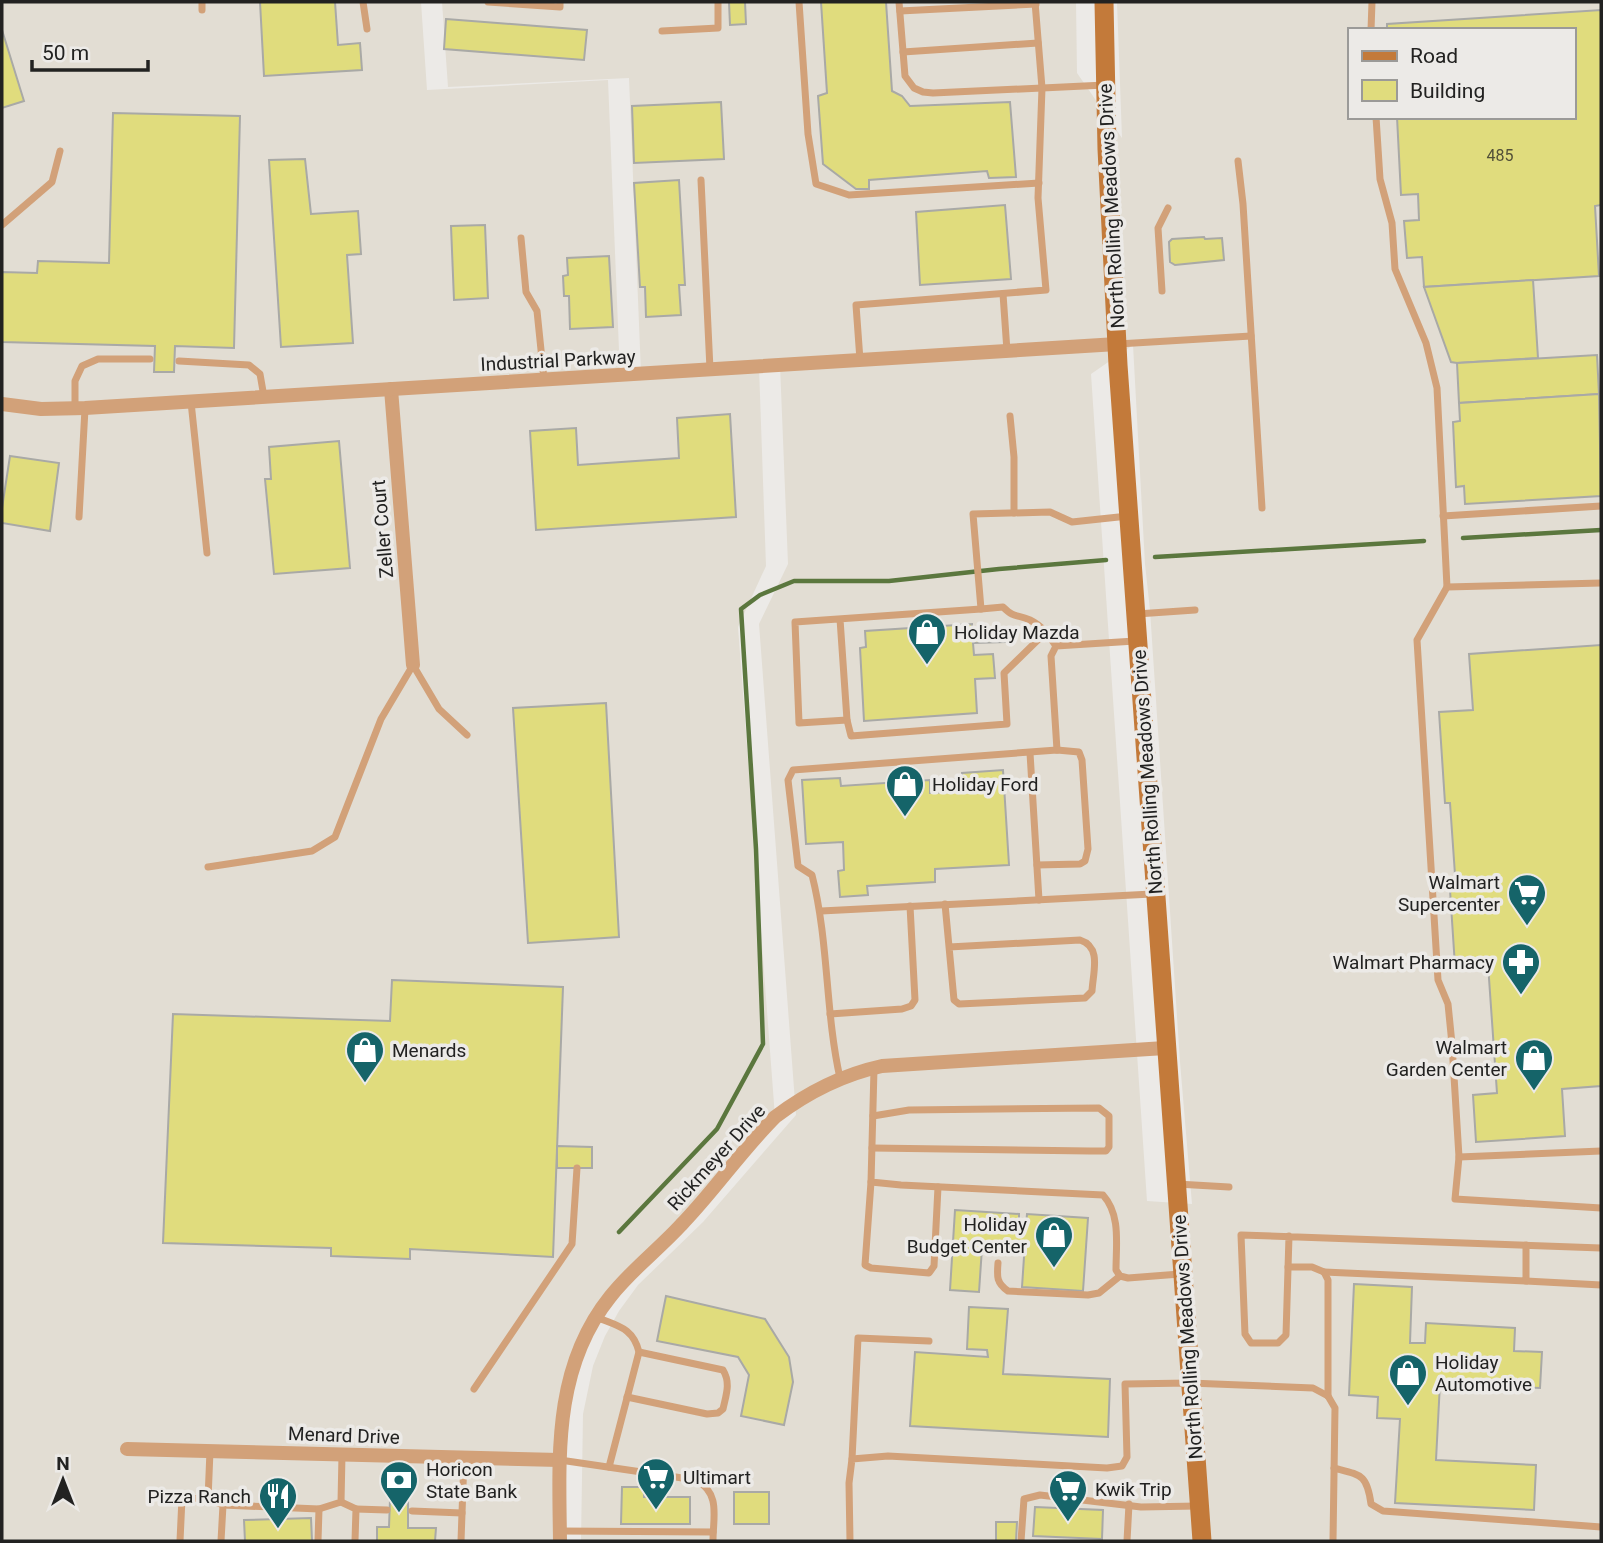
<svg xmlns="http://www.w3.org/2000/svg" width="1603" height="1543" font-family="Roboto,sans-serif">
	<rect width="100%" height="100%" fill="#eceae7"/>
	<!-- built -->
	<g fill="#e2ddd3" fill-rule="evenodd">
		<path d="M2 2H421L427 90 608 80 620 375 759 367 766 566 738 627 775 1117 625 1279 572 1369 560 1541H2Z"/>
		<path d="M442 2H1076L1077 73 1122 138 1117 2H1601V1541H581L583 1414 593 1366 605 1336 619 1311 638 1285 703 1222 796 1115 759 624 788 564 780 365 641 373 629 78 448 87ZM1349 30H1573V117H1349ZM1133 345 1145 564 1150 610 1180 1062 1192 1204 1147 1201 1091 374Z"/>
	</g>
	<g fill="none" stroke-linecap="round" stroke-linejoin="round">
		<!-- stream -->
		<g stroke="#5b773e" stroke-width="4.5">
			<path d="M1463 538 1601 530"/>
			<path d="M1155 557 1424 541"/>
			<path d="M619 1232 717 1129 763 1044 756 849 741 609 760 595 794 581H889L999 569 1106 560"/>
		</g>
	</g>
	<!-- building -->
	<g fill="#e0dc7d" stroke="#a9a9a6" stroke-width="2">
		<path d="M260 2H335L338 45 360 43 362 70 264 76Z"/>
		<path d="M729 2H745L746 24 730 25Z"/>
		<path d="M821 2H886L892 91 902 96 910 106 1010 102 1016 177 989 178 987 171 869 180V189H856L823 164 818 96 827 93Z"/>
		<path d="M1601 10V205L1595 206 1599 276 1424 287 1422 257 1407 258 1404 221 1419 220 1418 194 1401 195 1397 117H1573V30H1387V24Z"/>
		<path d="M446 19 587 30 584 60 444 49Z"/>
		<path d="M2 30 24 101 2 108Z"/>
		<path d="M721 102 724 159 634 163 632 106Z"/>
		<path d="M113 113 240 116 234 348 175 346 174 372H154L155 346 2 342V272L37 273 38 261 109 263Z"/>
		<path d="M305 159 311 214 358 211 361 254 347 255 353 343 281 347 269 160Z"/>
		<path d="M679 180 685 285H679L681 315 646 317 645 287H640L634 183Z"/>
		<path d="M1005 205 1011 279 920 285 916 212Z"/>
		<path d="M485 225 488 298 454 300 451 226Z"/>
		<path d="M1204 237 1205 239 1222 238 1224 260 1175 265 1170 262 1169 242 1172 239Z"/>
		<path d="M609 256 613 327 570 329 569 296H564L563 276 568 275 567 258Z"/>
		<path d="M1533 280 1538 358 1457 363 1451 362 1424 287Z"/>
		<path d="M1597 355 1599 394 1459 403 1457 363Z"/>
		<path d="M1599 394 1601 496 1465 504 1464 486 1456 487 1453 422 1460 421 1459 403Z"/>
		<path d="M730 414 736 517 536 530 530 431 576 428 578 465 679 458 677 418Z"/>
		<path d="M339 441 350 568 274 574 265 479H271L269 447Z"/>
		<path d="M10 456 59 463 50 531 2 523V508Z"/>
		<path d="M972 624V629L1004 627 1005 642 973 643 974 655 993 654 995 678 975 679 977 713 864 721 860 648 866 647 865 631Z"/>
		<path d="M1601 645V1086L1562 1089 1565 1136 1476 1142 1473 1095 1497 1093 1488 964 1455 966 1450 890 1456 889 1450 803H1445L1439 712 1473 710 1469 654Z"/>
		<path d="M606 703 619 937 528 943 513 708Z"/>
		<path d="M1003 770 1009 865 935 869V882L867 886 868 895 840 897 838 871 844 870 843 842 806 844 802 780 840 778 841 786 930 780V793L954 792 953 779H962V773Z"/>
		<path d="M392 980 563 987 553 1257 410 1249V1259L331 1256V1248L163 1243 173 1014 390 1021Z"/>
		<path d="M557 1146 592 1147V1168H557Z"/>
		<path d="M955 1210 1019 1214V1225L1026 1226 1027 1214 1088 1218 1083 1291 1022 1287 1025 1242 1018 1241 1017 1250 982 1248 979 1292 950 1290Z"/>
		<path d="M1354 1284 1412 1287 1410 1343H1425L1426 1323 1515 1328 1514 1351 1542 1352 1540 1388 1440 1383 1436 1460 1536 1465 1534 1510 1395 1503 1400 1419 1377 1418 1378 1397 1349 1395Z"/>
		<path d="M666 1296 765 1319 789 1357 793 1382 784 1425 741 1416 749 1375 738 1357 657 1341Z"/>
		<path d="M969 1307 1008 1309 1003 1374 1110 1379 1108 1437 910 1426 915 1352 988 1357 987 1350 967 1349Z"/>
		<path d="M622 1487H644V1497H690V1524H621Z"/>
		<rect x="734" y="1492" width="35" height="32"/>
		<path d="M390 1500H408V1528H436L435 1541H377V1527H389Z"/>
		<path d="M1035 1507 1103 1510 1102 1539 1033 1536Z"/>
		<path d="M311 1518 312 1541H245L244 1520Z"/>
		<path d="M996 1522H1017L1016 1541H996Z"/>
	</g>
	<g fill="none" stroke-linecap="round" stroke-linejoin="round">
		<!-- service -->
		<g stroke="#d2a179" stroke-width="7">
			<path d="M363 2 367 29"/>
			<path d="M488 2 560 7V2"/>
			<path d="M799 2 808 134 816 184 849 195 1039 183"/>
			<path d="M899 2 905 76 914 88 923 92 933 93 1105 85"/>
			<path d="M202 10V2"/>
			<path d="M900 11 1036 4"/>
			<path d="M1371 30 1372 2"/>
			<path d="M662 31 718 28V2"/>
			<path d="M903 52 1038 43"/>
			<path d="M1376 117 1380 179 1392 223 1395 269 1426 343 1437 388 1447 587 1417 640 1438 980 1448 1004 1452 1044 1459 1157 1455 1199 1601 1208"/>
			<path d="M1238 161 1243 204 1262 508"/>
			<path d="M701 180 710 369"/>
			<path d="M2 225 52 182 60 151"/>
			<path d="M521 238 526 292 537 311 544 379"/>
			<path d="M1162 291 1158 228 1168 208"/>
			<path d="M1003 294 1007 351"/>
			<path d="M1118 344 1251 336"/>
			<path d="M860 360 856 305 1046 290 1038 198 1042 88 1035 2"/>
			<path d="M179 361 249 365 260 374 264 397"/>
			<path d="M191 402 207 553"/>
			<path d="M75 408V381L82 366 98 359H150"/>
			<path d="M1010 416 1014 457V513"/>
			<path d="M1443 516 1601 506"/>
			<path d="M79 517 85 409"/>
			<path d="M1447 587 1601 583"/>
			<path d="M1137 614 1195 610"/>
			<path d="M840 619 847 720 799 723 795 622 981 609"/>
			<path d="M1056 646C1049 635 1042 626 1030 620 1017 614 1015 619 1003 607L981 609 973 514 1050 512 1072 522 1128 516"/>
			<path d="M847 720 851 736 1007 724 1004 673 1046 632"/>
			<path d="M1057 750 1051 656 1056 646 1135 641"/>
			<path d="M1030 753 1039 900"/>
			<path d="M208 867 312 851 335 837 381 719 413 665 439 709 467 735"/>
			<path d="M945 904 954 1000 959 1004 1085 998 1092 991C1093 972 1102 947 1080 940L949 947"/>
			<path d="M821 911 1152 894"/>
			<path d="M830 1014 902 1009 911 1006 915 1000 910 906"/>
			<path d="M874 1069 871 1182 901 1185 1103 1195C1121 1215 1116 1244 1116 1270L1120 1276 1128 1278 1180 1274"/>
			<path d="M840 1078C825 1011 829 942 812 875L798 866 788 780 793 770 1057 750 1079 752 1082 760 1088 849 1085 861 1080 864 1037 865"/>
			<path d="M872 1148 1090 1151H1106L1109 1147V1116L1099 1108 909 1110 873 1116"/>
			<path d="M1459 1157 1601 1151"/>
			<path d="M871 1182 865 1265 871 1268 929 1273 934 1266 938 1187"/>
			<path d="M1177 1184 1229 1187"/>
			<path d="M1289 1236 1286 1335 1278 1343H1251L1245 1334 1241 1235 1601 1248"/>
			<path d="M998 1263C997 1276 996 1283 1008 1291L1088 1295 1099 1293 1120 1276"/>
			<path d="M1288 1267H1312L1324 1272 1328 1280V1396"/>
			<path d="M1324 1272 1526 1281V1245"/>
			<path d="M1526 1281 1601 1285"/>
			<path d="M596 1317C617 1326 633 1327 639 1352L609 1467"/>
			<path d="M474 1389 572 1244 577 1168"/>
			<path d="M627 1397 707 1414 718 1413 723 1409C726 1395 731 1383 723 1370L639 1352"/>
			<path d="M852 1459 858 1338 929 1341"/>
			<path d="M560 1460 696 1480C721 1494 713 1516 713 1541"/>
			<path d="M1334 1468C1361 1475 1367 1474 1371 1504L1383 1511 1601 1527"/>
			<path d="M208 1499 223 1505 319 1509 341 1502 342 1455"/>
			<path d="M341 1502 356 1509 355 1541"/>
			<path d="M356 1509 387 1510"/>
			<path d="M412 1511 462 1513"/>
			<path d="M560 1531 713 1532"/>
			<path d="M180 1541 182 1498 208 1499 210 1451"/>
			<path d="M221 1541 223 1505"/>
			<path d="M318 1541 319 1509"/>
			<path d="M461 1541 464 1458"/>
			<path d="M850 1541 849 1483 852 1459 888 1456 1107 1468 1122 1466 1127 1457 1125 1384 1190 1383 1313 1388 1328 1396 1335 1408 1333 1541"/>
			<path d="M1021 1541 1024 1499 1040 1495 1141 1507 1198 1506"/>
			<path d="M1127 1541 1129 1504"/>
		</g>
		<!-- minor -->
		<g stroke="#d2a179" stroke-width="14">
			<path d="M391 389 413 665"/>
			<path d="M2 404 41 409 85 408 1117 344"/>
			<path d="M127 1449 559 1460"/>
			<path d="M560 1541C559 1456 553 1368 610 1297 631 1270 658 1250 681 1225 714 1191 741 1151 775 1117 808 1092 841 1075 882 1066L1165 1048"/>
		</g>
		<!-- secondary -->
		<path stroke="#c37a3a" stroke-width="19" d="M1104 2 1107 149 1118 365 1202 1541"/>
	</g>
	<!-- icons -->
	<defs>
		<symbol id="shop-pin" viewBox="-11 -11 22 30"><path d="M0 17L-7.5 6A9.5 9.5 0 1 1 7.5 6Z" fill="#156469" stroke="#eceae7"/><path d="M-5-2.5h2.3a2.7 3.5 0 0 1 5.4 0H5L5.5 6h-11ZM-1.5-2.5h3a1.5 2.3 0 0 0-3 0Z" fill="#fff"/></symbol>
		<symbol id="supermarket-pin" viewBox="-11 -11 22 30"><path d="M0 17L-7.5 6A9.5 9.5 0 1 1 7.5 6Z" fill="#156469" stroke="#eceae7"/><path d="M-6-5.5h2.5l.6 2H6L4.5 2H-2.5L-4.4-4H-6ZM-1.5 3.2a1.3 1.3 0 1 0 .1 0ZM3 3.2a1.3 1.3 0 1 0 .1 0Z" fill="#fff"/></symbol>
		<symbol id="pharmacy-pin" viewBox="-11 -11 22 30"><path d="M0 17L-7.5 6A9.5 9.5 0 1 1 7.5 6Z" fill="#156469" stroke="#eceae7"/><path d="M-2-6h4v4h4v4h-4v4h-4v-4h-4v-4h4Z" fill="#fff"/></symbol>
		<symbol id="bank-pin" viewBox="-11 -11 22 30"><path d="M0 17L-7.5 6A9.5 9.5 0 1 1 7.5 6Z" fill="#156469" stroke="#eceae7"/><path d="M-6-4H6V4H-6ZM0-2.3a2.3 2.3 0 1 0 0 4.6a2.3 2.3 0 1 0 0-4.6Z" fill="#fff"/></symbol>
		<symbol id="restaurant-pin" viewBox="-11 -11 22 30"><path d="M0 17L-7.5 6A9.5 9.5 0 1 1 7.5 6Z" fill="#156469" stroke="#eceae7"/><path d="M-5-6h1v4h1v-4h1v4h1v-4h1v5L-1.5 .5V6h-2V.5L-5-1ZM5-6V6H3V1.5H1.5Q1.5-4 5-6Z" fill="#fff"/></symbol>
	</defs>
	<g fill-rule="evenodd">
		<use href="#shop-pin" x="905" y="610" width="44" height="60"/>
		<use href="#shop-pin" x="883" y="762" width="44" height="60"/>
		<use href="#supermarket-pin" x="1505" y="871" width="44" height="60"/>
		<use href="#pharmacy-pin" x="1499" y="940" width="44" height="60"/>
		<use href="#shop-pin" x="343" y="1028" width="44" height="60"/>
		<use href="#shop-pin" x="1512" y="1036" width="44" height="60"/>
		<use href="#shop-pin" x="1032" y="1213" width="44" height="60"/>
		<use href="#shop-pin" x="1386" y="1351" width="44" height="60"/>
		<use href="#supermarket-pin" x="634" y="1455" width="44" height="60"/>
		<use href="#bank-pin" x="377" y="1458" width="44" height="60"/>
		<use href="#supermarket-pin" x="1046" y="1467" width="44" height="60"/>
		<use href="#restaurant-pin" x="256" y="1474" width="44" height="60"/>
	</g>
	<g text-anchor="middle" stroke-width="7" stroke-linejoin="round" paint-order="stroke">
		<!-- number labels -->
		<g font-size="16" fill="#525038">
			<text x="1500" y="161">485</text>
		</g>
		<!-- street labels -->
		<g font-size="19" fill="#222221" stroke="#eceae7">
			<text transform="translate(1111 206) rotate(-93)" y="7">North Rolling Meadows Drive</text>
			<text transform="translate(558 360) rotate(-3)" y="7">Industrial Parkway</text>
			<text transform="translate(382 529) rotate(-95)" y="7">Zeller Court</text>
			<text transform="translate(1147 772) rotate(-94)" y="7">North Rolling Meadows Drive</text>
			<text transform="translate(716 1157) rotate(-48)" y="7">Rickmeyer Drive</text>
			<text transform="translate(1187 1337) rotate(-94)" y="7">North Rolling Meadows Drive</text>
			<text transform="translate(344 1435) rotate(2)" y="7">Menard Drive</text>
		</g>
		<!-- poi labels -->
		<g font-size="19" fill="#222221" stroke="#eceae7" text-anchor="start">
			<text x="954" y="639">Holiday Mazda</text>
			<text x="932" y="791">Holiday Ford</text>
			<text x="1500" y="889" text-anchor="end">Walmart<tspan x="1500" dy="22">Supercenter</tspan></text>
			<text x="1494" y="969" text-anchor="end">Walmart Pharmacy</text>
			<text x="1507" y="1054" text-anchor="end">Walmart<tspan x="1507" dy="22">Garden Center</tspan></text>
			<text x="392" y="1057">Menards</text>
			<text x="1027" y="1231" text-anchor="end">Holiday<tspan x="1027" dy="22">Budget Center</tspan></text>
			<text x="1435" y="1369">Holiday<tspan x="1435" dy="22">Automotive</tspan></text>
			<text x="426" y="1476">Horicon<tspan x="426" dy="22">State Bank</tspan></text>
			<text x="683" y="1484">Ultimart</text>
			<text x="1095" y="1496">Kwik Trip</text>
			<text x="251" y="1503" text-anchor="end">Pizza Ranch</text>
		</g>
	</g>
	<!-- border -->
	<rect width="1603" height="1543" fill="none" stroke="#222221" stroke-width="7"/>
	<!-- legend -->
	<rect x="1348" y="28" width="228" height="91" fill="#eceae7" stroke="#9b9a98" stroke-width="2"/>
	<rect x="1362" y="51" width="35" height="10" fill="#c37a3a" stroke="#9b9a98" stroke-width="2"/>
	<text x="1410" y="63" font-size="21" fill="#222221">Road</text>
	<rect x="1362" y="80" width="35" height="21" fill="#e0dc7d" stroke="#9b9a98" stroke-width="2"/>
	<text x="1410" y="98" font-size="21" fill="#222221">Building</text>
	<!-- north arrow -->
	<g transform="translate(63 1480)" stroke="#eceae7" stroke-width="5" paint-order="stroke">
	<path d="M0-5L12 26L0 18L-12 26Z" fill="#222221"/>
	<text y="-10" font-size="19" font-weight="bold" text-anchor="middle" fill="#222221">N</text>
	</g>
	<!-- scale -->
	<path d="M32 60v10h116v-10" fill="none" stroke="#222221" stroke-width="3.5"/>
	<text x="42" y="60" font-size="21" fill="#222221" stroke="#eceae7" stroke-width="5" paint-order="stroke">50 m</text>
</svg>
